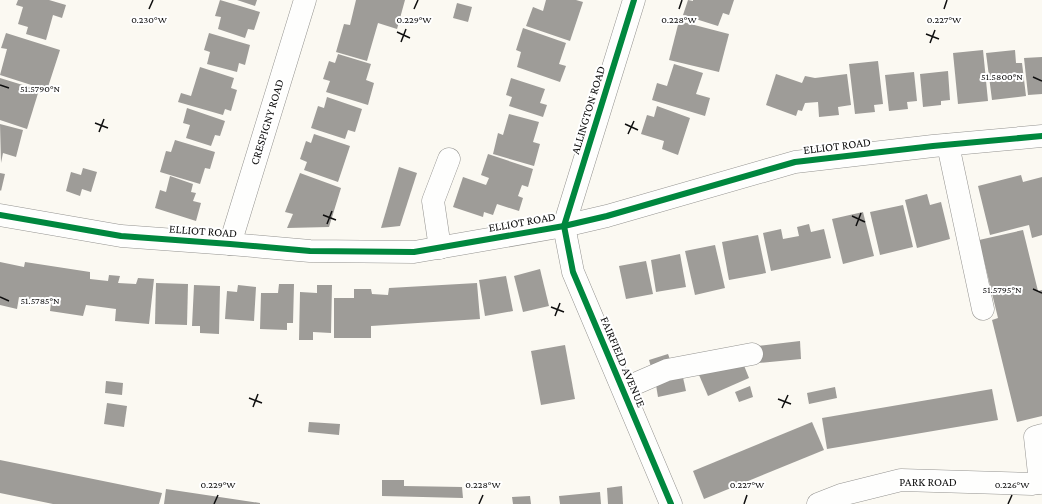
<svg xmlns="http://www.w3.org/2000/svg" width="1042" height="504" font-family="'Crimson Pro',serif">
	<rect width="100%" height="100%" fill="#fbf9f2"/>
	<!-- building -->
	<g fill="#9e9c98">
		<path d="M18 0H49L66 5 62 18 53 15 46 40 26 34 28 27 18 24 23 7 16 5Z"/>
		<path d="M220 0 260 12 254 30 248 29 245 38 218 29 221 17 215 16Z"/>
		<path d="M237 0H257L255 6Z"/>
		<path d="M356 0H405L397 29 378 23 367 61 336 52 344 24 350 25Z"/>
		<path d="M546 0H576L583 2 570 41 526 26 533 7 543 11Z"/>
		<path d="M688 0 693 1V0H734L729 15 723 13 718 26 683 15Z"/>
		<path d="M457 3 472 7 468 22 453 18Z"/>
		<path d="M679 21 729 34 719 72 669 60Z"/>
		<path d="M523 28 566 43 559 64 566 66 560 82 517 67 521 52 516 50Z"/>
		<path d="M6 33 60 50 47 90 0 75 7 49 1 48Z"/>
		<path d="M209 33 250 45 245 65 239 63 237 72 207 64 210 52 204 50Z"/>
		<path d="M983 50 988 101 958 104 953 53Z"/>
		<path d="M1015 50 1016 63H1022L1026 96 992 100 986 53Z"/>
		<path d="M338 54 371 64 366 80 374 83 368 105 326 92 330 81 323 79 329 61 335 63Z"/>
		<path d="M1042 57V94L1028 95 1024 58Z"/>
		<path d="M878 61 883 104 874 105 875 112 855 114 849 64Z"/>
		<path d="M674 64 703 73 696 94 710 98 705 116 652 100 657 83 667 86Z"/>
		<path d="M200 67 234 78 231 88 237 90 231 111 225 109 223 115 178 102 181 93 191 96Z"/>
		<path d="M948 71 950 100 941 101V105L923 107 920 74Z"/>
		<path d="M914 72 917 101 907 102 908 109 889 111 885 75Z"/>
		<path d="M776 74 802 83 805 76 815 78 847 74 851 105 838 107 839 115 819 117 818 102 805 103 802 111 798 110 796 116 766 105Z"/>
		<path d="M0 78 39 90 27 129 0 120Z"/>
		<path d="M511 78 545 89 540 103 547 105 543 117 509 106 512 97 506 95Z"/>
		<path d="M327 97 362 109 355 132 348 130 345 139 311 128 318 106 324 108Z"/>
		<path d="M657 106 690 118 678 155 662 149 664 141 641 134 647 115 654 117Z"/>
		<path d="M187 108 225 121 220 136 215 135 211 146 186 138 190 125 183 123Z"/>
		<path d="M509 114 539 122 533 142 540 144 534 166 493 154 498 133 503 135Z"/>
		<path d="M0 124 23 130 16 157 3 153 1 163Z"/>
		<path d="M314 134 350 146 338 182 304 170 307 162 300 159 306 141 311 143Z"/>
		<path d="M175 140 215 152 210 169 205 168 200 184 160 172 166 151 171 152Z"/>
		<path d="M488 154 533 169 528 187 522 185 518 196 523 198 519 211 497 204 493 215 484 212 483 217 453 207 463 177 486 185 489 178 481 175Z"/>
		<path d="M399 167 417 173 400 226 381 228Z"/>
		<path d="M83 168 97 172 91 192 82 189 80 196 66 191 71 172 81 175Z"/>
		<path d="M0 173 5 174 1 191 0 190Z"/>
		<path d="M300 173 341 188 329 227 287 228 293 214 285 212Z"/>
		<path d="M1021 175 1023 182 1042 177V235L1032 238 1029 225 990 235 978 186Z"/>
		<path d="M170 176 193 184 191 192 196 193 193 201 201 203 196 221 155 208 160 190 166 192Z"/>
		<path d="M927 194 930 205 941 202 950 239 917 248 905 200Z"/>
		<path d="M903 205 913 247 880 255 870 212Z"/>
		<path d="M863 212 874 256 843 264 832 219Z"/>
		<path d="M809 224 811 232 824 229 831 258 771 271 763 233 781 229 783 239 799 236 797 227Z"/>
		<path d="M1023 230 1038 291 1042 290V416L1017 422 992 320 998 318 979 240Z"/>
		<path d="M758 235 766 273 729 280 722 242Z"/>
		<path d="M715 245 725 288 695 295 685 251Z"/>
		<path d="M680 254 686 287 656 292 651 260Z"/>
		<path d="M646 261 653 294 626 299 619 266Z"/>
		<path d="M0 262 24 267 25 262 90 272V279L108 281 109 275 120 276 118 283 136 284 138 278 154 279 149 324 115 321 116 309 86 305 83 316 50 311 51 303 19 297 17 309 0 305Z"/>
		<path d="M540 269 549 306 523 312 514 276Z"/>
		<path d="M506 276 513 311 485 316 479 280Z"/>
		<path d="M156 283 188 284 187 325 155 324Z"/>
		<path d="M477 283 480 319 371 326V338H334V298H354V289H371L372 294 388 295 389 288Z"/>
		<path d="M279 284H294L293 323H287V330L260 329 261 293H278Z"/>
		<path d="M194 285 220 286 219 334 200 333V326H192Z"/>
		<path d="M238 285 256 287 254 321 225 319 227 291 237 292Z"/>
		<path d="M317 285H332L331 333 313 332V340H299L300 292 317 293Z"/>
		<path d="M800 341 801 359 758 363 757 346Z"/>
		<path d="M565 345 575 399 541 405 531 351Z"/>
		<path d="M668 354 672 365 652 370 649 360Z"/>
		<path d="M741 358 749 378 708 396 699 375Z"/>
		<path d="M682 373 686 391 658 397 655 379Z"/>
		<path d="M106 381 123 383 122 395 105 393Z"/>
		<path d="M750 386 753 397 739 402 735 392Z"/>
		<path d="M835 387 837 398 809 404 807 393Z"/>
		<path d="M992 389 998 420 827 449 822 418Z"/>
		<path d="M107 403 127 406 124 427 104 424Z"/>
		<path d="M309 422 340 424 339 435 308 432Z"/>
		<path d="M812 422 824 450 704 499 693 471Z"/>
		<path d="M0 460 162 493 159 504H53L0 493Z"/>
		<path d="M382 480H404V486L462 487 463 498 382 496Z"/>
		<path d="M622 486 623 504H608L607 488Z"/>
		<path d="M166 489 260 503V504H164Z"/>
		<path d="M600 492 601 504H560L559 496Z"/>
		<path d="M530 496 531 504H513L512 497Z"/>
	</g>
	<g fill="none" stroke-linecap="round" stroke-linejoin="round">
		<defs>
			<g id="minor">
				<path d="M634 0 564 226 573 272 671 504"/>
				<path d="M948 145 983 309"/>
				<path d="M0 215 121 236 230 244 310 251 414 252 564 226 607 216 795 162 933 146 1042 136"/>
				<path d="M230 244 305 0"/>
				<path d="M440 248 433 201 449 159"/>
				<path d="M623 389 667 370 752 354"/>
				<path d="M1040 483 1035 437 1042 435"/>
				<path d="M818 504 841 495 901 480 1032 484 1042 482"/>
			</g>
		</defs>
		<!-- minor casing -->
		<use href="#minor" stroke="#959491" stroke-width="23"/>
		<!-- minor -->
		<use href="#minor" stroke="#fefefd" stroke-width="22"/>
		<defs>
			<g id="cycleway">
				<path d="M634 0 564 226 573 272 671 504"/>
				<path d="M0 215 121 236 230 244 310 251 414 252 564 226 607 216 795 162 933 146 1042 136"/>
			</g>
		</defs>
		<!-- cycleway casing -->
		<use href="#cycleway" stroke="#fff" stroke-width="8"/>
		<!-- cycleway -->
		<use href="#cycleway" stroke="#00873e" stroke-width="6"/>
	</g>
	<!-- ticks -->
	<path fill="none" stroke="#0e0e0e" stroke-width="1.5" d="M149 9 153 0M414 9 418 0M679 9 682 0M944 9 947 0M397 32 410 38M926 34 939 39M401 42 406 29M930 43 935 30M1033 77 1042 81M0 85 9 88M95 123 108 128M625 124 638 130M99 132 104 119M628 134 634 121M323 215 336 220M852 216 865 222M327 224 332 211M856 226 861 213M1033 289 1042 293M0 297 9 301M551 307 564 312M555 316 560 303M249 398 262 403M778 399 791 404M253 407 258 394M782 408 788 395M214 504 218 495M479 504 483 495M744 504 747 495M1008 504 1012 495"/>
	<g text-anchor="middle" stroke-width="4" stroke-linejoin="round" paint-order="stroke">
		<!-- street labels -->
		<g font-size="12" fill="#0e0e0e" stroke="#fff">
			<text transform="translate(588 110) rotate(-73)" y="4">ALLINGTON ROAD</text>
			<text transform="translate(267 122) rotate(-73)" y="4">CRESPIGNY ROAD</text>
			<text transform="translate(837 146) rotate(-7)" y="4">ELLIOT ROAD</text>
			<text transform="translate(522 222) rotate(-10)" y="4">ELLIOT ROAD</text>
			<text transform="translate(203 231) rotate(4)" y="4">ELLIOT ROAD</text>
			<text transform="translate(623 362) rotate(67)" y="4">FAIRFIELD AVENUE</text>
			<text x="928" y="486">PARK ROAD</text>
		</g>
	</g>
	<g font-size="10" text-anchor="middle" fill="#0e0e0e" stroke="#fff" stroke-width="4" stroke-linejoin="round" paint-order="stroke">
		<text x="149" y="23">0.230°W</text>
		<text x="414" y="23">0.229°W</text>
		<text x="679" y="23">0.228°W</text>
		<text x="944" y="23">0.227°W</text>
		<text x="1002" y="80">51.5800°N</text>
		<text x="40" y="92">51.5790°N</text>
		<text x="1002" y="293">51.5795°N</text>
		<text x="40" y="304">51.5785°N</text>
		<text x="218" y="488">0.229°W</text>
		<text x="483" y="488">0.228°W</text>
		<text x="747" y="488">0.227°W</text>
		<text x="1012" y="488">0.226°W</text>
	</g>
</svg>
